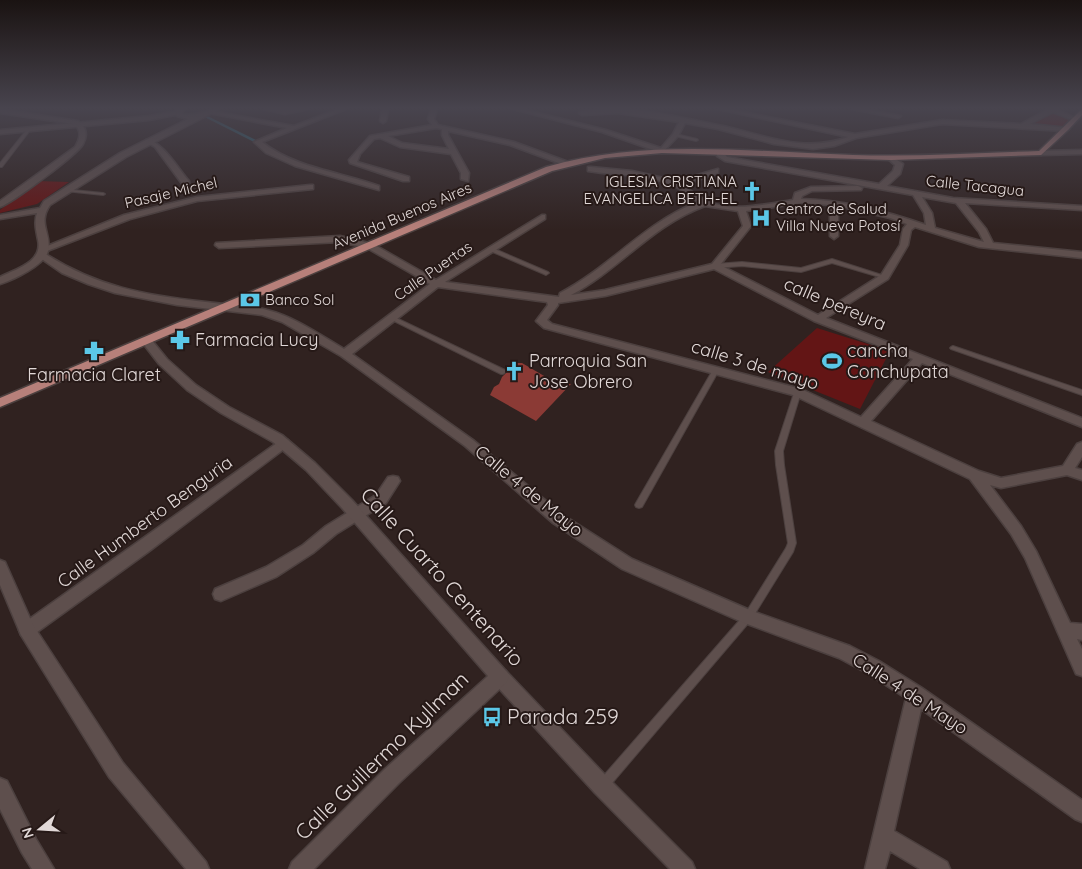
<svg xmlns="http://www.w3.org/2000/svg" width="1082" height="869" font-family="Quicksand,sans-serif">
	<rect width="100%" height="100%" fill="#302220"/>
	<!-- green -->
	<g fill="#631515">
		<path d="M1051 111 1069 120 1063 128 1028 125Z"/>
		<path d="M37 181 69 182 37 204 0 213V210Z"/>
		<path d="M817 328 890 351 860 409 768 372Z"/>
	</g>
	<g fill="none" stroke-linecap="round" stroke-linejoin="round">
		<!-- stream -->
		<path stroke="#2a6677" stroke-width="2.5" d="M203 115 257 142"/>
	</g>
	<!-- building -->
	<path fill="#8b3a35" d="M516 363H522L551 380 571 384 536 421 490 395 494 387 499 384 502 377Z"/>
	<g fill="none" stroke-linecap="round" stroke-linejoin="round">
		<defs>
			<g id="service">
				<path d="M28 128 31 129 2 167H0V163Z"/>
				<path d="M676 134 697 139 698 140 696 141 675 136V134Z"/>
				<path d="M63 189 103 193 105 194 103 195 65 191H63Z"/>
				<path d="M490 247 548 272 549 273 546 275 544 274 488 250 487 249Z"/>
				<path d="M832 259 888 277 887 278H883L832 263 801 272 742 266 715 268 712 266 715 264 742 262 801 268Z"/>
				<path d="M392 316 505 370 506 372 503 374H501L390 319V317Z"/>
				<path d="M953 346 1082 390V395L951 349 950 348 951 347Z"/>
				<path d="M714 368H716L719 370 642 507 639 508 636 507 635 505 636 503Z"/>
				<path d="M795 390H799L801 392 783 451 784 465 796 543 793 552 751 620 607 789 603 791 599 789 597 785 599 781 745 614 786 548 788 543 776 465 775 451Z"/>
			</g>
			<g id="minor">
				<path d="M0 109 78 121C86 127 88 135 83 144 78 154 11 204 0 207V201L75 147C80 139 82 130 74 124L0 113Z"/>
				<path d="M264 109H308L285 114Z"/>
				<path d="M338 109H346L262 142C295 168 340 172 379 186V190L295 166 266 153 254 142 287 128 209 113 212 111 294 126Z"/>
				<path d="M382 109H388L386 121 383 123 380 121Z"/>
				<path d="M431 109H437L434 119 438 125 514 142 571 163 564 165 510 145 448 131V135L469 173 468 181 461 179V173L451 154 400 147 380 138 374 139 360 154 357 162 409 177V181H403L350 163 349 160 370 136 432 125 428 119ZM436 128 442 129V135L449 149 402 143 388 136Z"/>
				<path d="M513 109H522L606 130 661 148 673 134 679 122 618 113 582 115 579 113 582 111C593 110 605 109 616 109 646 109 688 119 718 125 763 134 802 154 848 137L718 109H728L855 134 942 120 1021 124 1048 109H1056L1078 119 1073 120 1053 112 1030 124 1068 128 1069 129 1066 131 942 124 856 138 834 146 813 149 774 144 718 129 685 123 678 136 662 153 602 132Z"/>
				<path d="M852 109H864L901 116 898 118Z"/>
				<path d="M146 140C161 139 179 170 189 181V185H183L155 147 146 142Z"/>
				<path d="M717 152H723L727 157 879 184 893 171 895 165 887 158 891 156 903 164 900 174 887 186 953 198 1082 206V210L965 203 986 229 993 243 1082 252V258L979 247 915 227 911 230 908 245 888 279 826 318 1082 418V427L922 363 871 421 979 471 1001 478 1063 466 1077 444 1082 442V457L1075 468 1082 470V480L1067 475 1001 488 990 485 1021 526 1036 551 1070 623 1082 624V640L1077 639 1082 649V676L1076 674 1025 558 1011 534 970 479 793 395 544 328 536 321 548 305 547 302 438 287 352 354 473 440 563 515 632 559 752 611 850 646 879 661 922 688 1082 800V822L1075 819 921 709 894 831 947 862 950 869H920L890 851 885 869H865L906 698 867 673 839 658 742 622 622 569 553 523 465 446 341 356 282 322 262 315 177 305 115 293 88 284 62 273 36 255 41 252 44 253C97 287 144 295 206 302 226 305 247 304 267 310 295 317 320 335 344 349L430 284 367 248 340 242 219 248 215 245 216 243 340 236 373 244 436 280 542 215H545V219L445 282 559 297 560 293C609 268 645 222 698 202 690 197 681 189 672 185 646 173 616 176 588 171V167H591L632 171 677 181 718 169V173L683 185C690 190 697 196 705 200 729 213 767 204 793 200L795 193 811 187 858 186 862 188 861 190 812 191 802 196 801 199C844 200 886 211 926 225L924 213 913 195 725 161 717 156ZM922 197 956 203 979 232 984 242 935 228 932 213ZM802 203 830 205V236L834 239 838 236V206L890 218 907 224 903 229 900 245 881 275 818 315 720 265 751 226 746 211ZM705 206 738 211 743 226 712 264 605 290 571 295C619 270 652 225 705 206ZM714 269 814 321 913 359 861 417 801 389 552 324 547 320 558 305V303L605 296Z"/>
				<path d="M310 185H313V189L197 201 130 219 47 251H41L40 249 124 215 197 197Z"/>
				<path d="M284 438 288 440 290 443 288 446 148 552 33 635 27 638 21 635 19 630 21 625Z"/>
				<path d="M393 476 398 477 400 481 386 503 336 534 313 553 276 577 221 601 215 599 213 594 215 589 266 567 303 545 326 526 376 495 388 477Z"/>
				<path d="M500 669 506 671 609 779 692 862 695 869H670L595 793 494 683 491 677 494 671Z"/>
				<path d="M0 778 7 781 36 839 54 869H32L22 853 0 809Z"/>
			</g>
			<g id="tertiary">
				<path d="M178 111 181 113 180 114 149 120 0 134V130L149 116Z"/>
				<path d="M146 337 150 338 167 359 196 385 229 407 282 435 315 463 352 500 506 671 509 677 506 683 399 783 314 869H289L292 862 385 769 488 676 342 508 306 470 273 442 221 413 187 390 159 364 142 342 141 340 142 338Z"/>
				<path d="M0 560 5 562 33 625 123 763 206 862 209 869H186L109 777 21 635 0 585Z"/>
			</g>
			<g id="secondary">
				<path d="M177 109H184L182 114C200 117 207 108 220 109L126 157 50 205C37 224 52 233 48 251 45 265 13 280 0 284V277C16 269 43 262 38 240 36 230 34 222 37 213L0 219V215L40 208 44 201 120 153 188 119 177 116 175 111Z"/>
				<path d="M1082 150V154L1041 155 1037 153 1041 151Z"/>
			</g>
			<path id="primary" d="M1082 109V115L1068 130 1041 155 891 160 662 153 605 158 552 171 0 407V398L546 167C644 138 752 152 853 155 915 157 977 153 1039 151Z"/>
		</defs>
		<!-- service casing -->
		<use href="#service" stroke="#4c403f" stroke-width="2"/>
		<!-- minor casing -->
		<use href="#minor" stroke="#4c403f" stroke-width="3"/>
		<!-- tertiary casing -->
		<use href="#tertiary" stroke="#4c403f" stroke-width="3"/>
		<!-- secondary casing -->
		<use href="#secondary" stroke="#4c403f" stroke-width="3"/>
		<!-- primary casing -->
		<use href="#primary" stroke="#4c403f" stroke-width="3"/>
		<!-- service -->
		<use href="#service" fill="#5e4f4d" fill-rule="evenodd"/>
		<!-- minor -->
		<use href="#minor" fill="#5e4f4d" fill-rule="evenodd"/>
		<!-- tertiary -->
		<use href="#tertiary" fill="#5e4f4d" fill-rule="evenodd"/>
		<!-- secondary -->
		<use href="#secondary" fill="#5e4f4d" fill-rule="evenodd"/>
		<!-- primary -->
		<use href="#primary" fill="#b7807a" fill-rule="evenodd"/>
	</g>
	<!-- sky -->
	<linearGradient id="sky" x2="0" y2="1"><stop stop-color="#1a1312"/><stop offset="0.47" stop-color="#48444e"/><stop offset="1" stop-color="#48444e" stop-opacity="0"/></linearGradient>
	<rect width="1082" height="230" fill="url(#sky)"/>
	<!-- icons -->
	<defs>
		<symbol id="church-bare" viewBox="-9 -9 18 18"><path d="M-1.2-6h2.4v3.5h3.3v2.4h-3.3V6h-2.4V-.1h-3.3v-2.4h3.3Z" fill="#5bc7e7" stroke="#261917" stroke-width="2.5" paint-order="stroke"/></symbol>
		<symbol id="hospital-bare" viewBox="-9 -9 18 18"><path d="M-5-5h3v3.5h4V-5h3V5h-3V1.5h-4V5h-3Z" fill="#5bc7e7" stroke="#261917" stroke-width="2.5" paint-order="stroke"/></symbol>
		<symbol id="bank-bare" viewBox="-9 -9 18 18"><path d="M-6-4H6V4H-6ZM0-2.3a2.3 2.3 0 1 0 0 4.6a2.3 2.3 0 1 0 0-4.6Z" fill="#5bc7e7" stroke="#261917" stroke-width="2.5" paint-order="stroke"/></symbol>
		<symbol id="pharmacy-bare" viewBox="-9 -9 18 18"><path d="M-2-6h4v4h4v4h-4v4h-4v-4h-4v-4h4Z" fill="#5bc7e7" stroke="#261917" stroke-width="2.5" paint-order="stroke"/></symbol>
		<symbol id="stadium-bare" viewBox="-9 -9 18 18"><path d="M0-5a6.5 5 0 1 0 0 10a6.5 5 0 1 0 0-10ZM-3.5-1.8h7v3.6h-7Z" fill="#5bc7e7" stroke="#261917" stroke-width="2.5" paint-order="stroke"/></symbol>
		<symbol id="bus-bare" viewBox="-9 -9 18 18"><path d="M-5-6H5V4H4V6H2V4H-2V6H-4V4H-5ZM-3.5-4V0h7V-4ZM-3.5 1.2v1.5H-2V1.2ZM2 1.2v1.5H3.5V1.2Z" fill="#5bc7e7" stroke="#261917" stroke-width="2.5" paint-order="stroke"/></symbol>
	</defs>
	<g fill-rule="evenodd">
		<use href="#church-bare" x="738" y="177" width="28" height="28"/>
		<use href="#hospital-bare" x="747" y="204" width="28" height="28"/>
		<use href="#bank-bare" x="236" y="286" width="28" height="28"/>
		<use href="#pharmacy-bare" x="166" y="326" width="28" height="28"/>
		<use href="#pharmacy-bare" x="80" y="337" width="28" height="28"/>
		<use href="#stadium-bare" x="818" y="347" width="28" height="28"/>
		<use href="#church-bare" x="500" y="357" width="28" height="28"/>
		<use href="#bus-bare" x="478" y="703" width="28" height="28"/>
	</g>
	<g text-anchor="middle" stroke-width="4" stroke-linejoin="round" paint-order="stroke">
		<!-- far-poi labels -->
		<g font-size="15" fill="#e1d8d7" stroke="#261917" text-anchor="start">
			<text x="737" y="187" text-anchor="end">IGLESIA CRISTIANA<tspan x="737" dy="17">EVANGELICA BETH-EL</tspan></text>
			<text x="776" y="214">Centro de Salud<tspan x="776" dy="17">Villa Nueva Potosí</tspan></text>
			<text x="265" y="305">Banco Sol</text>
		</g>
		<!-- far-street labels -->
		<g font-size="15" fill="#e1d8d7" stroke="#261917">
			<text transform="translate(975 186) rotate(6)" y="5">Calle Tacagua</text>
			<text transform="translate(171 193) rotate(-13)" y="5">Pasaje Michel</text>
			<text transform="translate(402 216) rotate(-23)" y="5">Avenida Buenos Aires</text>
			<text transform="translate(433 271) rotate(-35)" y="5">Calle Puertas</text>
		</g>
		<!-- street labels -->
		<g font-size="18" fill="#e1d8d7" stroke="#261917">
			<text transform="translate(835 304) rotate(23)" y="6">calle pereyra</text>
			<text transform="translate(755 365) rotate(17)" y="6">calle 3 de mayo</text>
			<text transform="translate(529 491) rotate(39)" y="6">Calle 4 de Mayo</text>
			<text transform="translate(145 522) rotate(-36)" y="6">Calle Humberto Benguria</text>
			<text transform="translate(910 694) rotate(33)" y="6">Calle 4 de Mayo</text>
		</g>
		<!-- poi labels -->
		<g font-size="18" fill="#e1d8d7" stroke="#261917" text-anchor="start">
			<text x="195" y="346">Farmacia Lucy</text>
			<text x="847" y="357">cancha<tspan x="847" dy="21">Conchupata</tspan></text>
			<text x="529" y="367">Parroquia San<tspan x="529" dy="21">Jose Obrero</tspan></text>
			<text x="94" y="381" text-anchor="middle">Farmacia Claret</text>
		</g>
		<!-- near-street labels -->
		<g font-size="21" fill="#e1d8d7" stroke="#261917">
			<text transform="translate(442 577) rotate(48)" y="7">Calle Cuarto Centenario</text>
			<text transform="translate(382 756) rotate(-44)" y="7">Calle Guillermo Kyllman</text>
		</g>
		<!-- near-poi labels -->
		<g font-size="21" fill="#e1d8d7" stroke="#261917" text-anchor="start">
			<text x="507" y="724">Parada 259</text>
		</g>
	</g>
	<!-- north arrow -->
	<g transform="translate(40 829) rotate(252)" stroke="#261917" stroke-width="4" paint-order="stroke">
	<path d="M0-4L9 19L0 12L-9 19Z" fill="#e1d8d7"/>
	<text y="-8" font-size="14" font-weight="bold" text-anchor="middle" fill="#e1d8d7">N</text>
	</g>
</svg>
